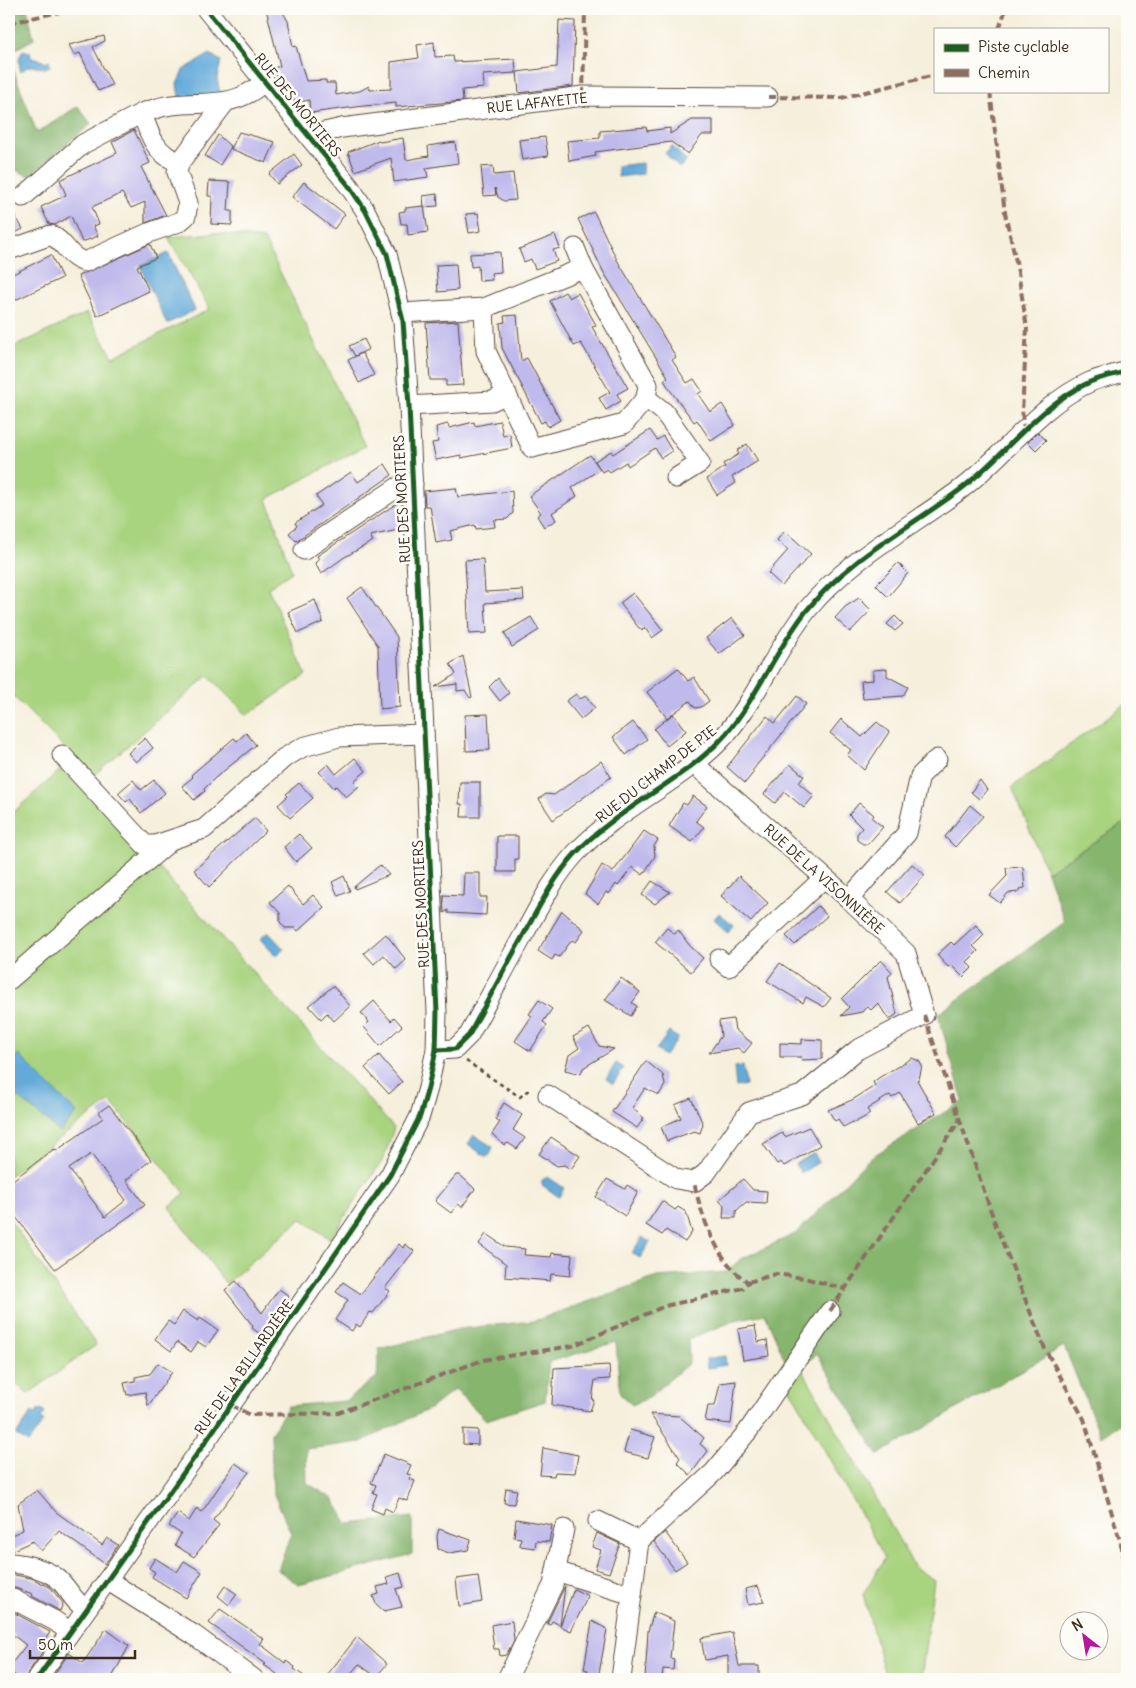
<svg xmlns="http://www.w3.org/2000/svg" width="1136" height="1688" font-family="Delius,sans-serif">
	<rect width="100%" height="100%" fill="#fdfcf7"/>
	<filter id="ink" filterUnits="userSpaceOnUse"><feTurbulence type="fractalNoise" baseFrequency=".02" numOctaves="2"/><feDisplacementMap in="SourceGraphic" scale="10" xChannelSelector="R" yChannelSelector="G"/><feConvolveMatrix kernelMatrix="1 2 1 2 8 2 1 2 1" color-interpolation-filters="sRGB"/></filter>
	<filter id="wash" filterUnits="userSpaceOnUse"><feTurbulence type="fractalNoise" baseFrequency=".0096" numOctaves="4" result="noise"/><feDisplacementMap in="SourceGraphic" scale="20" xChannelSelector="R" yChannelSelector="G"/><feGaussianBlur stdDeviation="1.12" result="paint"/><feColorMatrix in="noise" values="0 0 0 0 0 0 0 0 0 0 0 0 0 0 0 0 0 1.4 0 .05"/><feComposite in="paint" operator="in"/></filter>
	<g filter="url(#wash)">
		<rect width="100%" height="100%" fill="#f6efdc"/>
		<!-- green -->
		<g fill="#a8d37f" stroke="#727e4e">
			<path d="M216 233 264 239 365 446 267 499 292 572 268 588 306 675 247 715 208 676 93 776 9 692V349L87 313 113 357 210 309 168 237Z"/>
			<path d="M1127 703V821L1047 872 1012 787Z"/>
			<path d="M66 765 394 1128 384 1158 330 1239 301 1219 226 1284 169 1207 185 1193 110 1101 9 1176V816Z"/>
			<path d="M9 1218 96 1345 28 1394 9 1378Z"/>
			<path d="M802 1369 915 1568 934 1580 921 1679H886L863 1594 885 1558 788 1385Z"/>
		</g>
		<!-- forest -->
		<g fill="#86b56e" stroke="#607046">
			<path d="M27 9 34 39 9 53V13Z"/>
			<path d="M9 58 37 133 78 106 91 124 29 176 9 167Z"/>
			<path d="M1127 821V1419L1101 1437 1064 1346 878 1455 817 1353 793 1378 765 1314 739 1319 688 1339 689 1363 648 1398 632 1405 620 1394 616 1342 549 1362 545 1401 486 1420 455 1389 431 1408 361 1442 306 1449 307 1483 333 1499 348 1524 412 1517V1554L299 1585 278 1570 291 1533 273 1492 271 1434 288 1406 345 1401 377 1377 379 1349 459 1329 534 1321 657 1277 726 1272 741 1259 797 1233 870 1158 963 1101 938 1014 1065 922 1047 872Z"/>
		</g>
		<!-- water -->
		<g fill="#63aad9" stroke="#4f6a7c">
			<path d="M23 50 30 52 31 58H37L46 63 49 60 50 66 45 68 29 66 20 72 19 58Z"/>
			<path d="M210 54 221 61 217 78 221 98 179 97 177 84 183 70Z"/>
			<path d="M672 146 687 161 679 168 665 153Z"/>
			<path d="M642 163 643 174 618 177 617 166Z"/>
			<path d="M168 253 195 310 167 324 140 266Z"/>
			<path d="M719 913 734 925 728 932 714 919Z"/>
			<path d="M268 932 284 949 276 956 260 939Z"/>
			<path d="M669 1032 678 1038 665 1056 656 1050Z"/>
			<path d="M19 1055 77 1113 60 1132 9 1090V1058Z"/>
			<path d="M616 1063 624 1068 613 1084 606 1079Z"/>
			<path d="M743 1066 746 1085 736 1087 734 1067Z"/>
			<path d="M474 1135 493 1147 490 1155 486 1157 468 1144Z"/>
			<path d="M814 1153 819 1162 801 1173 795 1164Z"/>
			<path d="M548 1177 564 1188 559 1197 542 1185V1180Z"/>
			<path d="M642 1237 650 1242 640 1258 632 1253Z"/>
			<path d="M725 1356 726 1365 707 1368 706 1359Z"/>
			<path d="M39 1409 45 1413 41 1418 44 1421 28 1443 16 1435 32 1412 36 1414Z"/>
		</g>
		<g id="blocks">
			<!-- building -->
			<g fill="#c0b9ec" fill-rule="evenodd">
				<path d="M266 9H281L288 21 293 47 296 46 306 81 326 80V83H335L336 95 360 91 369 86 370 90 391 89V62L419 58 417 45 434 42 435 57 453 56 454 62 515 59 516 73 483 75 484 88 462 90 463 101 396 107V103L364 106 310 113 309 100 296 103 277 79 274 68 280 66Z"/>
				<path d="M559 20 575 21 573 86 519 93 517 72 557 67Z"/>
				<path d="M104 36 105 41 93 47 112 85 98 91 80 53 74 55 69 45Z"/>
				<path d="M692 120H713V135H702L688 154 671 142 595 152 596 156 569 161 567 141 600 138V131L646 127 647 131 670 128V134Z"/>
				<path d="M134 130 150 163 141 167 166 215 145 223V202L131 208 122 193 92 207 99 224 93 226 98 236 82 242 71 216 55 225 49 224 41 207 66 195 60 180 117 153 112 142Z"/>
				<path d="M239 132 275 142 266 163 231 149Z"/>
				<path d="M218 135 231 147 220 165 205 156Z"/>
				<path d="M545 137 548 156 522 160 519 140Z"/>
				<path d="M403 138 406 160 429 156 428 146 455 142 458 163 426 168 428 177 394 182 391 158 355 171 348 152 379 140 380 142Z"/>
				<path d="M294 154 302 165 277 184 269 174Z"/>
				<path d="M493 166 494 175 513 173 516 200 504 201 498 197 495 188 496 195 484 196 481 167Z"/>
				<path d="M209 181 230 182 228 211H232V225L211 224 212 196H208Z"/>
				<path d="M304 182 345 214 334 229 292 197Z"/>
				<path d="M437 194 438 206 424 207 423 196Z"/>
				<path d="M9 205 23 229 9 236Z"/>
				<path d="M424 206 428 232 408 235 407 224H401L399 212 405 211V208Z"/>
				<path d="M594 212 617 260 676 357 672 360 687 383 694 379 702 391 698 394 710 412 722 404 735 425 711 441 697 420 694 422 670 390 664 380 668 377 603 271 578 219Z"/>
				<path d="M478 213 481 231 469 233 466 214Z"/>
				<path d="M555 235 560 248 553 250 557 261 535 269 531 259 524 262 519 249Z"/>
				<path d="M150 244 156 258 137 266 149 291 97 316 78 276Z"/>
				<path d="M500 252 501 272 491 273 492 280 479 281 478 266 471 267 470 254Z"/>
				<path d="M51 255 62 278 9 303V276Z"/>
				<path d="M456 264 458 290 438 292 436 265Z"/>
				<path d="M565 292 569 298 578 293 596 325 592 327 628 388 617 394 621 401 606 410 599 398 610 392 581 343 574 346 550 301Z"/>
				<path d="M517 315 521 361 527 358 560 420 548 427 545 421 541 423 502 348 500 323 505 322 504 316Z"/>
				<path d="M458 321 463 385 446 386V380H430L426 323Z"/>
				<path d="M364 339 369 349 355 356 349 346Z"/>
				<path d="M362 353 374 375 359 383 348 360Z"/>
				<path d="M500 421 503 436 510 434 512 448 461 458V455L436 460 432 443 438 442 436 427 448 424 449 428 474 422 475 426Z"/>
				<path d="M650 430 657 440 663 436 672 451 661 458 655 448 628 466 626 462 610 472 607 469 602 472 595 461 611 451 613 454Z"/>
				<path d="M1038 432 1046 440 1036 450 1028 442Z"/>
				<path d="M747 444 758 461 732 477 736 483 717 495 707 479 725 467 723 464 739 454 737 451Z"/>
				<path d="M590 455 600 469 572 488 577 496 552 513 556 520 544 527 537 516 541 513 529 496Z"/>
				<path d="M385 464 392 475 296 541 289 533 297 526 295 523 322 505 316 496 351 472 358 482Z"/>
				<path d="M456 488 458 497 512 491 513 513 507 519 494 520 495 527 476 529 475 525 450 531 452 540 436 543 430 506H425L424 491Z"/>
				<path d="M402 500 403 529 370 536 373 541 343 558 321 574 315 563 319 559 317 556Z"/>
				<path d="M785 531 811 554 782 586 768 573 788 550 777 540Z"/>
				<path d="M483 559 485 592 523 590 524 600 485 603 487 633 469 634 465 560Z"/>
				<path d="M898 563 908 573 888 597 876 585Z"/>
				<path d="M362 587 397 637 400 707 380 709 378 646 347 598Z"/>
				<path d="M633 593 663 630 652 638 645 628 642 630 638 627 620 603Z"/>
				<path d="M859 598 871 610 850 632 835 618 845 607Z"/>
				<path d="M315 600 323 622 298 633 288 612Z"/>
				<path d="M895 616 903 624 895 631 887 624Z"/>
				<path d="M531 617 539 630 512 647 504 633Z"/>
				<path d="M732 618 745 635 719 654 706 638Z"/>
				<path d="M463 656 472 697 470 698 465 690 457 691V684L435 687 456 674 450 664Z"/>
				<path d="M678 668 688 681 694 677 709 701 701 707 695 708 690 701 667 718 647 692Z"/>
				<path d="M887 669V676L908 687 903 696 863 699 861 681 873 680V670Z"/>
				<path d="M498 678 509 693 500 701 489 687Z"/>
				<path d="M576 694 580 699 586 696 595 708 581 719 566 701Z"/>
				<path d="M797 696 806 704 752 771 754 772 745 783 727 767 767 716 775 723Z"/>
				<path d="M488 714 490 750 466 751 465 715Z"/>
				<path d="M673 714 686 731 667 746 654 729Z"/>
				<path d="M841 719 862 737 877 722 889 732 864 770 847 755 851 750 830 733Z"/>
				<path d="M633 722 647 739 626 755 613 737Z"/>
				<path d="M246 733 256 745 215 778 204 789 205 791 194 800 182 786 193 777 191 775 234 738 237 741Z"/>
				<path d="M145 738 153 748 136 762 128 753Z"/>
				<path d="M355 758 366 771 354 781 359 786 346 797 336 786 334 788 319 772 328 764 336 774Z"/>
				<path d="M601 761 611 777 553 820 539 799 546 794 554 795Z"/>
				<path d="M790 764 804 776 799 783 814 796 804 808 785 792 775 803 764 794Z"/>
				<path d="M133 780 141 790 154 780 165 793 141 813 130 799 126 802 118 793Z"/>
				<path d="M980 780 987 790 979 799 971 792Z"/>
				<path d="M460 782H480V817H461L462 804H459Z"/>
				<path d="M299 783 313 798 290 818 278 805 288 796 286 794Z"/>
				<path d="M693 796 707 806 696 821 704 827 692 842 669 826 683 803 687 805Z"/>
				<path d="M859 803 874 815 872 818 883 827 868 844H863L857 840V834L862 828 849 815Z"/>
				<path d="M970 805 983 816 955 847 945 837Z"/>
				<path d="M255 818 266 831 209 887 194 870Z"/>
				<path d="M644 831 658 840 654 846 655 856 643 875 632 867 618 886 616 884 609 894 606 892 598 904 585 894 602 865 613 872Z"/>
				<path d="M299 834 312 848 296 862 284 847Z"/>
				<path d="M497 836H518V859H515V872H497Z"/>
				<path d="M912 864 925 875 900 903 887 892Z"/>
				<path d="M380 865 389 875 355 889 354 887Z"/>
				<path d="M1023 867 1025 888 1019 889V892L1008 893 1000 903 989 895 1007 876 1006 868Z"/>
				<path d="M464 873H480V897H487L486 915 448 913V910L444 913 443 895 463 896Z"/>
				<path d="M344 876 350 891 338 896 332 882Z"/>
				<path d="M739 876 768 903 751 922 721 896Z"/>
				<path d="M652 881 670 892 655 904 642 895Z"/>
				<path d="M288 886 303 904 313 895 324 907 298 931 295 928H285L280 922V913L270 902Z"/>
				<path d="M818 906 827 916 795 945 786 936Z"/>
				<path d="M562 911 584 930 576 942 572 940 559 957 555 955 552 960 538 951Z"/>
				<path d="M976 925 984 935 973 946 978 951 967 962 972 968 963 977 951 965 948 967 937 955 951 942 954 945Z"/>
				<path d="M667 928 675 934 678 930 690 946 703 958 691 972 655 942Z"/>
				<path d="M386 934 406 960 396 969 384 955 374 964 364 953Z"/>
				<path d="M881 960 892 972 888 977 897 1014 889 1020 878 1003 871 1010 867 1006 862 1012 841 1016 849 1007 842 999Z"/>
				<path d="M780 963 831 998 824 1007 806 997 803 1003 767 981Z"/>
				<path d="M621 978 640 992 632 1003 637 1006 631 1016 605 1000Z"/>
				<path d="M333 986 350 1006 334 1021 327 1013 321 1019 309 1006Z"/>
				<path d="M539 1000 552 1009 543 1022 547 1025 530 1051 515 1041 532 1016 529 1014Z"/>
				<path d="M374 1001 391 1021 394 1017 402 1026 380 1046 364 1027 369 1022 361 1013Z"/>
				<path d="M733 1019 735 1030 752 1043 744 1053 738 1048 709 1053 721 1036 719 1021Z"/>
				<path d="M589 1028 599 1046 614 1049 583 1068 581 1074 565 1070 569 1055 579 1048 573 1037Z"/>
				<path d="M802 1039 822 1040V1059L802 1060 801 1057H780V1043L802 1044Z"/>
				<path d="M379 1055 402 1082 389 1094 365 1068Z"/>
				<path d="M912 1058 919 1061 922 1066 919 1079 917 1080 936 1113 918 1123 900 1093 892 1098 890 1095 867 1109 870 1114 856 1122H853L843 1127 838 1119 835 1121 828 1110 852 1100 875 1086 873 1082 880 1077Z"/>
				<path d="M646 1061 663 1075 665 1085 659 1095 645 1088 632 1108 644 1118 637 1128 612 1112Z"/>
				<path d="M691 1098 703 1124 700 1133 694 1131 667 1141 661 1127 681 1118 675 1105Z"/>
				<path d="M504 1103 522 1115 513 1130 525 1138 517 1149 508 1143 504 1145 492 1134 500 1122 496 1119 498 1113Z"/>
				<path d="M109 1105 151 1160 126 1180 145 1205 55 1269 9 1208V1183L54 1149 56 1151 103 1118 99 1112ZM91 1154 126 1200 105 1217 69 1169Z"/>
				<path d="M809 1127 820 1145 784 1166 781 1162 777 1164 763 1144 782 1133 785 1137Z"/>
				<path d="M551 1137 580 1156 571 1169 564 1165 557 1166 539 1154Z"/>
				<path d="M456 1175H460L475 1189 462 1207 458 1204 451 1213 435 1201Z"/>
				<path d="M607 1179 625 1189 627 1185 638 1192 625 1216 596 1197Z"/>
				<path d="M743 1179 753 1190 767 1191 766 1203 746 1202 736 1211V1218H723L724 1206 719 1200Z"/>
				<path d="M662 1201 675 1210 678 1207 686 1212 692 1232 685 1242 666 1230 662 1235 646 1225Z"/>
				<path d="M486 1234 505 1247 525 1249 524 1255 551 1257 552 1253 572 1255 570 1276 551 1274 550 1281 505 1277 506 1264 479 1244Z"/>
				<path d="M399 1244 403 1248 405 1244 414 1251 385 1288 390 1291 373 1313 370 1312 360 1327 356 1324 352 1331 335 1320 348 1300 336 1292 343 1282 361 1294Z"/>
				<path d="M236 1281 262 1313 279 1289 289 1296 260 1334 252 1328 253 1326 225 1290Z"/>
				<path d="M183 1311 198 1321 200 1318 218 1330 206 1347 198 1342 191 1352 177 1342 171 1351 155 1339 168 1321 174 1325Z"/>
				<path d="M755 1326 758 1342 767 1340 769 1356 743 1360 738 1329Z"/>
				<path d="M158 1363 172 1372 148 1406 145 1392 127 1395 124 1383 135 1381V1377L150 1374Z"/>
				<path d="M609 1365 610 1379 595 1380 592 1400H594L590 1411 552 1405 554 1368Z"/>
				<path d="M736 1381 731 1424 705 1421 708 1406H715L720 1383Z"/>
				<path d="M650 1414 679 1416 704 1438 700 1444 708 1451 690 1475 677 1462 680 1458Z"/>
				<path d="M463 1429 478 1430V1445L463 1444Z"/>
				<path d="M630 1430 655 1437 648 1458 624 1452Z"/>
				<path d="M543 1448 578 1455 575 1473 555 1472 554 1476 540 1475Z"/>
				<path d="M384 1454 411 1465 407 1474 411 1475 409 1479 415 1481 407 1501 399 1498 393 1512 385 1508 383 1514 371 1509 377 1494 373 1493 376 1485 371 1483Z"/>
				<path d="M235 1463 249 1472 213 1520 219 1525 194 1557 175 1545 181 1534 169 1526 178 1513 189 1521 197 1508 202 1512Z"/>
				<path d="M506 1488 517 1490 514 1504 504 1503Z"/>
				<path d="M37 1490 56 1512 102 1545 107 1538 118 1545 105 1564 59 1531 41 1551 33 1541 9 1552V1536L23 1530 18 1504Z"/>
				<path d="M516 1519 552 1525 549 1542 536 1541 535 1548 520 1546 521 1538 514 1537Z"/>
				<path d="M439 1529 471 1540 468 1550 449 1553 438 1549 437 1536Z"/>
				<path d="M665 1532 687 1562 675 1570 654 1542Z"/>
				<path d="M597 1533 620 1544 609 1573 595 1569 601 1550 592 1547Z"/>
				<path d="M155 1558 177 1572 184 1561 202 1572 186 1598 152 1577 155 1572 149 1568Z"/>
				<path d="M400 1573 404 1587 396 1589 402 1607 384 1611 376 1604 373 1596 379 1594 377 1587 389 1584 387 1577Z"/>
				<path d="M9 1574 31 1578 50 1587 63 1603 60 1611 32 1596 33 1594 9 1586Z"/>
				<path d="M478 1576 482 1602 459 1606 456 1579Z"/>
				<path d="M225 1586 237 1594 229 1605 218 1596Z"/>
				<path d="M565 1586 560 1625 552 1621 550 1625 547 1623Z"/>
				<path d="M758 1586 764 1602 748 1605 745 1589Z"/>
				<path d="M574 1589 588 1596 571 1631 560 1626Z"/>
				<path d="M220 1609 264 1639 260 1644 285 1663 286 1661 295 1667 294 1669 308 1679H273L277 1674 264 1665 266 1664 209 1623Z"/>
				<path d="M9 1610 50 1632 44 1642 45 1648 24 1679H19L9 1670V1667L26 1645 9 1632Z"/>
				<path d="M654 1612 674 1621 670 1658 674 1659 673 1670 663 1669 662 1679H645L648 1631Z"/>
				<path d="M512 1621 514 1640 506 1655 500 1656 499 1649H494L491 1625Z"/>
				<path d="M592 1621 607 1629 598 1679H583L588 1670 584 1669Z"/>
				<path d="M106 1629 129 1646 111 1679H51L69 1653 83 1663Z"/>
				<path d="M732 1632 739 1666H759V1679H728V1656L705 1660 701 1638Z"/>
				<path d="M357 1637 387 1664 376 1677 359 1664 346 1679H324Z"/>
			</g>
		</g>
	</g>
	<g filter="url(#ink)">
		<use href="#blocks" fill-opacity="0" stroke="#57483a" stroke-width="1"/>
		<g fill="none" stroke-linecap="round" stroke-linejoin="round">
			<defs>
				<g id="minor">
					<path d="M224 104 180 162C156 156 149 134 142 113 151 110 162 106 172 105 208 101 234 109 264 82"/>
					<path d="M311 139 320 133 342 128 583 96 768 97"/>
					<path d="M23 197 83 144 142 113"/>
					<path d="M575 248 583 268"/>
					<path d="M9 250 51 235C67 243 67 257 85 262L146 234 179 222 186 216 188 203 177 172 180 162"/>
					<path d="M583 268 648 385 646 398 624 424 532 448 486 351 484 308Z"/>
					<path d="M401 313 484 308"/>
					<path d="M646 398 664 412 700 463 676 478"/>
					<path d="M409 406 492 401 507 394"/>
					<path d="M304 550 398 487 413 484"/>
					<path d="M62 755 145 845H155L204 829 284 758 303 747 339 737 424 734"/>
					<path d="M849 899 907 833 920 776 937 759"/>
					<path d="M719 959 728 967 824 878"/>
					<path d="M9 980 169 842"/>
					<path d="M436 1050 455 1049 469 1035C487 1002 505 968 524 934 539 907 554 877 575 854 618 807 686 780 726 734 758 696 776 649 807 610 849 558 909 528 961 489 1005 455 1039 405 1090 382 1101 377 1115 375 1127 371"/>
					<path d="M548 1095 676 1179 694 1182 706 1173 749 1112 802 1095 857 1050 924 1015 906 953 849 899 693 763"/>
					<path d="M598 1521 639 1541 621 1679"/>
					<path d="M639 1541 714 1472 748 1431 830 1311"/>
					<path d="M9 1563C23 1563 45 1569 57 1578 68 1587 73 1602 86 1609"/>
					<path d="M556 1571 632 1595"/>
					<path d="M107 1580 194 1635 254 1679"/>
					<path d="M9 1597 55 1621 70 1632"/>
					<path d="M37 1679 204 1444 390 1175 420 1116 428 1088 436 1050 437 1012 409 406 403 321 387 254 365 210 349 186 206 9"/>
					<path d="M507 1679 553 1585 564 1529"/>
				</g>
			</defs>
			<!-- minor casing -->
			<use href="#minor" stroke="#57483a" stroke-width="21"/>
			<!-- path -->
			<path stroke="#57483a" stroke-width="2.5" stroke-dasharray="4 4" stroke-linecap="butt" d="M466 1061 520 1097 527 1091 532 1092"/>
			<!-- minor -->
			<use href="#minor" stroke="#fff" stroke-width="19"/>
			<!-- quiet -->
			<g stroke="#8d6e63" stroke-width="4" stroke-dasharray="8 4" stroke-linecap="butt">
				<path d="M9 23 73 9"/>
				<path d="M999 29 1006 9"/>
				<path d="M990 91 1005 213 1017 266 1027 328 1022 411 1024 431"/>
				<path d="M583 96 585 9"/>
				<path d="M768 97 841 98 935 75"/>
				<path d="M924 1015 996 1226 1045 1349 1084 1419 1121 1544 1127 1573"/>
				<path d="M748 1282 776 1274 804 1278 845 1289"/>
				<path d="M830 1311 959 1121"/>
				<path d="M231 1405 250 1415 338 1413 483 1360 572 1346 665 1306 743 1288 748 1282C717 1262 701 1216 694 1182"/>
			</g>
			<defs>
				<g id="cycleway">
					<path d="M436 1050 455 1049 469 1035C487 1002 505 968 524 934 539 907 554 877 575 854 618 807 686 780 726 734 758 696 776 649 807 610 849 558 909 528 961 489 1005 455 1039 405 1090 382 1101 377 1115 375 1127 371"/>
					<path d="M37 1679 204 1444 390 1175 420 1116 428 1088 436 1050 437 1012 409 406 403 321 387 254 365 210 349 186 206 9"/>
				</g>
			</defs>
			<!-- cycleway casing -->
			<use href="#cycleway" stroke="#fdfcf7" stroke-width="8"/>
			<!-- cycleway -->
			<use href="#cycleway" stroke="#1b5e20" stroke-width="5"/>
		</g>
	</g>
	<g text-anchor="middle" stroke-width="5" stroke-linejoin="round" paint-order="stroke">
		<!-- street labels -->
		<g font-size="14" fill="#3b2a1e" stroke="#fdfcf7">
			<text transform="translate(537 103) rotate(-6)" y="5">RUE LAFAYETTE</text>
			<text transform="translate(298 105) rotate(51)" y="5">RUE DES MORTIERS</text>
			<text transform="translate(402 499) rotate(-93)" y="5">RUE DES MORTIERS</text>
			<text transform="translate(656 774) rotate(-38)" y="5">RUE DU CHAMP DE PIE</text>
			<text transform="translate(824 879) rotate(42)" y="5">RUE DE LA VISONNIÈRE</text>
			<text transform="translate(421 904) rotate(-93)" y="5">RUE DES MORTIERS</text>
			<text transform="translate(244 1367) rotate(-55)" y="5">RUE DE LA BILLARDIÈRE</text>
		</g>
	</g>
	<!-- margin -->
	<rect width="1136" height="1688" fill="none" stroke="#fdfcf7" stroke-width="30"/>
	<!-- legend -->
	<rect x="934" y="28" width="175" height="65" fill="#fdfcf7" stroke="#afa8a0"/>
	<rect x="944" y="44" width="25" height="8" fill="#1b5e20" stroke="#afa8a0"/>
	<text x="978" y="52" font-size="15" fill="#3b2a1e">Piste cyclable</text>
	<rect x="944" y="69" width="25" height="8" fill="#8d6e63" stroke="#afa8a0"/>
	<text x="978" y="78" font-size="15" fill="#3b2a1e">Chemin</text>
	<!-- north arrow -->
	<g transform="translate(1084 1636) rotate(329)"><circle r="24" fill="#fdfcf7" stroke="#afa8a0"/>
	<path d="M0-4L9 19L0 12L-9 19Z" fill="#b5179e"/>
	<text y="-8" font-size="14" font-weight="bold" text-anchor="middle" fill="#3b2a1e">N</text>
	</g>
	<!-- scale -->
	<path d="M30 1650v8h105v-8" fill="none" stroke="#3b2a1e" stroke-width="2.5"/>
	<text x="38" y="1650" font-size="15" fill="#3b2a1e" stroke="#fdfcf7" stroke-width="4" paint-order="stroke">50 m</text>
</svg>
